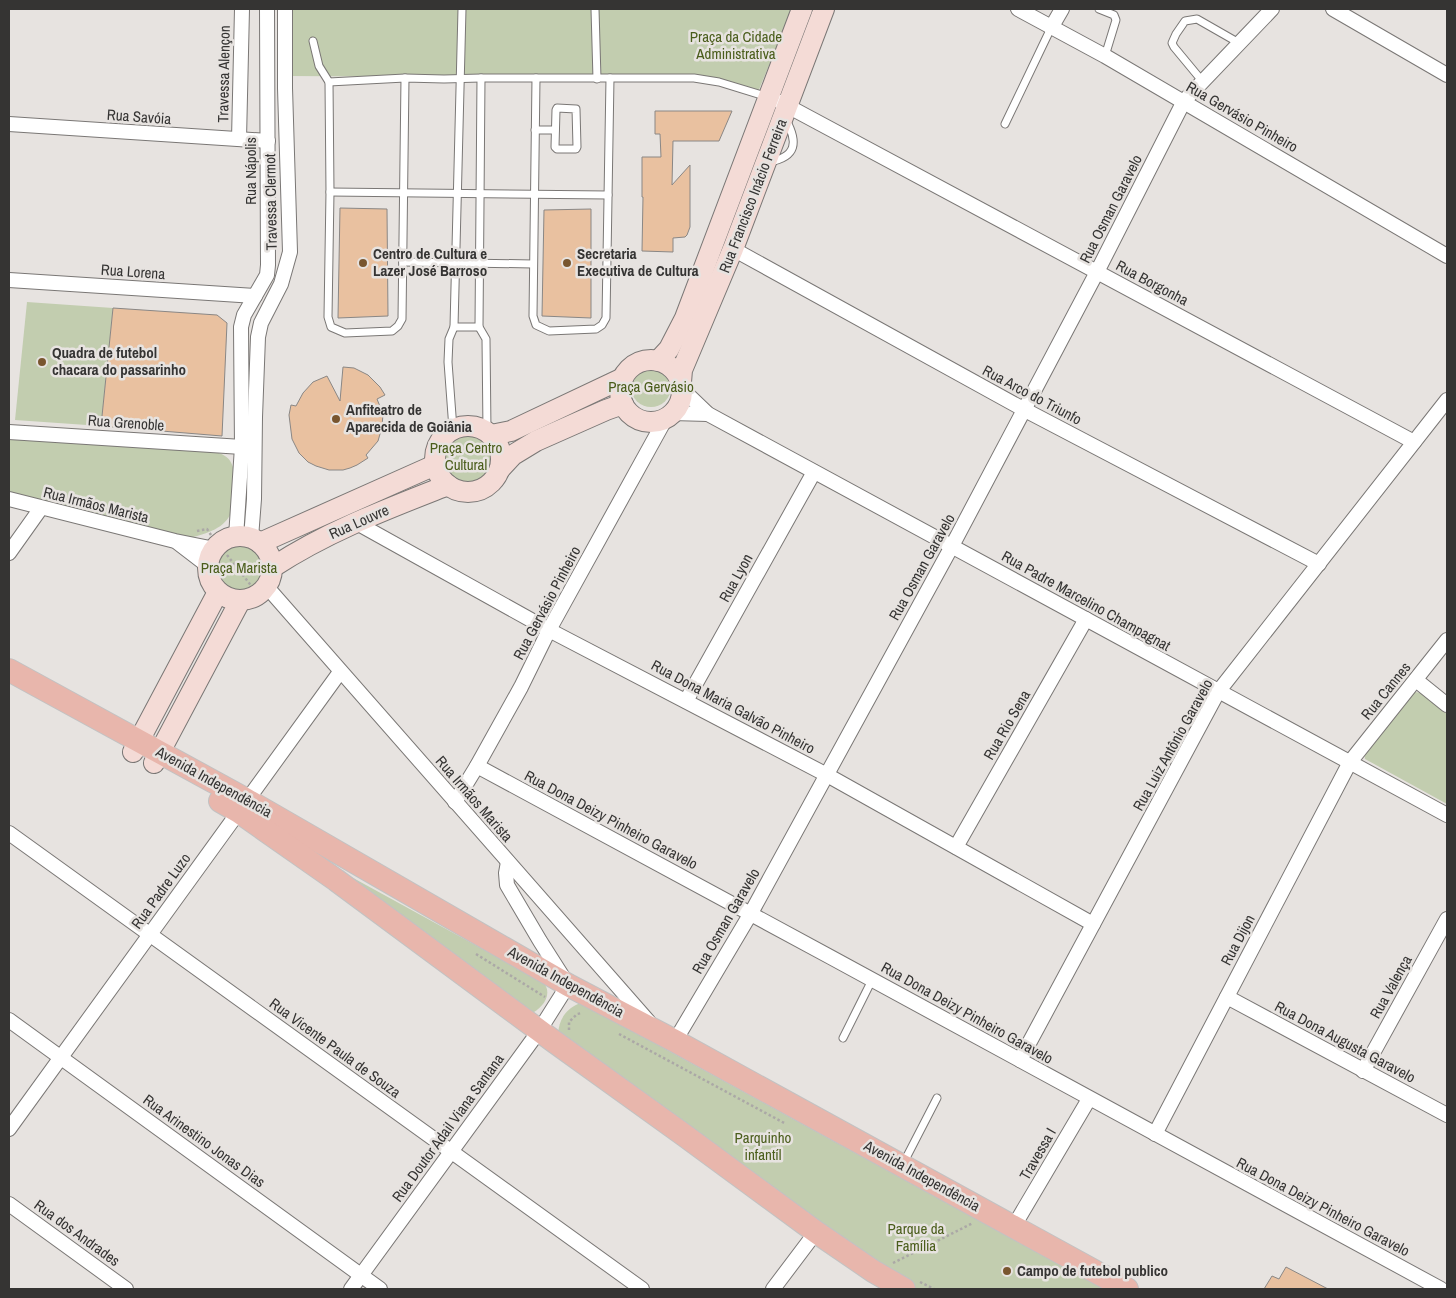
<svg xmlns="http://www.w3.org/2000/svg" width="1456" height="1298" font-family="'Archivo Narrow',sans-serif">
	<rect width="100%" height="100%" fill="#e7e3e0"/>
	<!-- green -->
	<g fill="#c2cdaf">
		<path d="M285 9H792L758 92 729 83 660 78 285 76Z"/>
		<path d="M27 302 113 308 101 426 15 420Z"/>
		<circle cx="651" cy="387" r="20"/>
		<circle cx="466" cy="456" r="27"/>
		<path d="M9 439 216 452C225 455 230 458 233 467L232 511C225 529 207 533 190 538L9 493Z"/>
		<circle cx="239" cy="568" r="26"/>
		<path d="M1415 692 1422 693 1447 714V804L1365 759 1364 754Z"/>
		<path d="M324 862 543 982C554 994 542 1009 530 1014Z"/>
		<path d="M578 1004H583L1104 1289H917L899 1280 558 1034C559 1020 565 1010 578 1004Z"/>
	</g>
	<!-- building -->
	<g fill="#e9c1a0" stroke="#8a8785">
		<path d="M655 111H732L719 141H673L672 185 690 165V227L687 235 685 237 673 238V252L642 251 643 197H642V157H661L660 134H655Z"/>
		<path d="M340 208 387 209 388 316 338 318Z"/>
		<path d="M591 209V318L542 316 544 210Z"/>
		<path d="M113 308 217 315 227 323 222 436 101 426Z"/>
		<path d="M343 367 354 368 368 375 380 387 385 395 377 399 383 414 382 427 378 441 366 455 368 458 357 465 350 468 343 470H329L316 466 308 462 299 453 292 439 289 415 291 405 296 406 303 393 313 382 327 376 340 401Z"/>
		<path d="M1286 1267 1328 1289H1264L1272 1276 1279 1279Z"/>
	</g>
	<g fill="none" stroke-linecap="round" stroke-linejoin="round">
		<defs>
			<g id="lane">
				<path d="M595 9 597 79"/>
				<path d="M1099 9 1114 15 1116 20 1105 56"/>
				<path d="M313 41 319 66 329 82 330 192 328 317 331 327 345 333 392 331 398 326 402 319 405 78"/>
				<path d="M481 78 479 327 486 339 487 431"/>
				<path d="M536 78 533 316 536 325 549 331 596 329 602 325 606 318 610 78"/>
				<path d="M329 82 405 78 444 79 481 78H694L719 82 768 97"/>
				<path d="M1203 82 1174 47 1172 43 1176 34 1185 21 1197 19 1239 43"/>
				<path d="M557 108 576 109 577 147 576 149H557L555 147 556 110Z"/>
				<path d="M1005 124 1051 28"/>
				<path d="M535 130H555"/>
				<path d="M769 162C797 157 798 142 786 120"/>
				<path d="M330 192 608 195"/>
				<path d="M403 262 533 264"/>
				<path d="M454 327H479"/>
				<path d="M453 429 448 362 449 339 454 327C456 221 460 115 462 9"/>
				<path d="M843 1038 872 980"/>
				<path d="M904 1162 937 1098"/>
			</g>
			<g id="street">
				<path d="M1018 9 1105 56 1447 256"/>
				<path d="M1333 9 1447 75"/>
				<path d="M1051 28 1062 9"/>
				<path d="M780 102 1414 442"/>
				<path d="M9 124 268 141"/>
				<path d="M239 139 242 9"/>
				<path d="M733 249 1025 410 1319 564"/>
				<path d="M9 280 255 296"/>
				<path d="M683 390 708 414 1447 815"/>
				<path d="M672 413 708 414"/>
				<path d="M9 432 242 447"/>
				<path d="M9 499 175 541 215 549"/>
				<path d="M355 522 549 630 827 775 1093 924"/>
				<path d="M236 537 242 447 241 327 244 315 267 275 268 265 267 9"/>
				<path d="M251 538 254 499 255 417 258 337 261 323 281 284 290 252 285 88V9"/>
				<path d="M178 543 208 566"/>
				<path d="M9 553 41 508"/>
				<path d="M267 587 649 1022"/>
				<path d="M1416 680 1447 705"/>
				<path d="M686 701 814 472"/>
				<path d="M477 766C799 939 1120 1115 1441 1289"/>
				<path d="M455 802 477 766 521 687 549 630 666 418"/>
				<path d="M9 833 642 1289"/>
				<path d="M956 847 1086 619"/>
				<path d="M1227 997 1447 1115"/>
				<path d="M9 1020 380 1289"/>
				<path d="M675 1041 751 913 952 546 1097 272 1184 101 1272 9"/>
				<path d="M1020 1060 1218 692 1447 400"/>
				<path d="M1363 1071 1447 919"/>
				<path d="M9 1129 340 672"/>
				<path d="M1155 1134 1350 762 1447 640"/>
				<path d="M9 1204 126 1289"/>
				<path d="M1014 1226 1089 1099"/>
				<path d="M351 1289 539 1031 568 985 540 941 507 885 506 873 508 862"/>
				<path d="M773 1289 816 1232"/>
			</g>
			<g id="secondary">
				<circle cx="651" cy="391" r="31"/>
				<path d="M658 361 669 349 685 318 802 9"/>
				<path d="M681 382 682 370 733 249 824 9"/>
				<circle cx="468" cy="459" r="33"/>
				<path d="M491 435 511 431 623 378"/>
				<path d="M500 469 513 455 536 441 606 410 623 404"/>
				<circle cx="240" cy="568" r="32"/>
				<path d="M260 543 435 465"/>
				<path d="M273 567C328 531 387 509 448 485"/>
				<path d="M133 752 218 592"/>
				<path d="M154 763 240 601"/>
			</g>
			<g id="primary">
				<path d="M9 670 247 800 568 985 675 1041 1127 1289"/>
				<path d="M220 801 239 812 336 880 552 1040 684 1135 816 1232 873 1271 904 1289"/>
			</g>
		</defs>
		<!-- lane casing -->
		<use href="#lane" stroke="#7a7775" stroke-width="9"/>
		<!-- street casing -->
		<use href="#street" stroke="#7a7775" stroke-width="16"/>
		<!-- secondary casing -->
		<use href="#secondary" stroke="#7a7775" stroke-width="22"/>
		<!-- primary casing -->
		<use href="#primary" stroke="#c2c2c2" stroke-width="24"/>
		<!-- path -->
		<g stroke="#aba8a6" stroke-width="2.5" stroke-dasharray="2.5 2.5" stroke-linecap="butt">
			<path d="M197 531 207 529 211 535"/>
			<path d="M227 555 253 588"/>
			<path d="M476 954 545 997"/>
			<path d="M569 1030V1022L577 1014 582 1013"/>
			<path d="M619 1034 786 1124"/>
			<path d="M893 1263 973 1223"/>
			<path d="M920 1282 934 1289"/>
		</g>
		<!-- lane -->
		<use href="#lane" stroke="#fff" stroke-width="7"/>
		<!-- street -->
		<use href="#street" stroke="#fff" stroke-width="14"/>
		<!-- secondary -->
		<use href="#secondary" stroke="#f4dbd6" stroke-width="20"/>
		<!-- primary -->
		<use href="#primary" stroke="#e8b6ac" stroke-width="22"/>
	</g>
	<!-- markers -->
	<g fill="#79562f" stroke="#e7e3e0" stroke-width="2">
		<circle cx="363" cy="263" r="5"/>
		<circle cx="567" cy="263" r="5"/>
		<circle cx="42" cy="362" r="5"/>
		<circle cx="336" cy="419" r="5"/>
		<circle cx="1007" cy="1271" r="5"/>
	</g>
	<g text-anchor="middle" stroke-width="5" stroke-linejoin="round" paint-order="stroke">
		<!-- park labels -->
		<g font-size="15" fill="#4a5d1b" stroke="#e7e3e0">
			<text x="736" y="42">Praça da Cidade<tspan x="736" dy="17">Administrativa</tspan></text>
			<text x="651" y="392">Praça Gervásio</text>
			<text x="466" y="453">Praça Centro<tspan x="466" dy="17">Cultural</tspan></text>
			<text x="239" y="573">Praça Marista</text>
			<text x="763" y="1143">Parquinho<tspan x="763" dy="17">infantíl</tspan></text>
			<text x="916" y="1234">Parque da<tspan x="916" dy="17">Família</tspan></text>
		</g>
		<!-- street labels -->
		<g font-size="15" fill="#353433" stroke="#e7e3e0">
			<text transform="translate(224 74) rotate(-89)" y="5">Travessa Alençon</text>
			<text transform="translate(139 117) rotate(4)" y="5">Rua Savóia</text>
			<text transform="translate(1242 117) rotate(30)" y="5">Rua Gervásio Pinheiro</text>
			<text transform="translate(251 171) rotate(-90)" y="5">Rua Nápolis</text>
			<text transform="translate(753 196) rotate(-69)" y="5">Rua Francisco Inácio Ferreira</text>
			<text transform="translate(271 202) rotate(-91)" y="5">Travessa Clermot</text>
			<text transform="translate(1111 209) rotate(-63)" y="5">Rua Osman Garavelo</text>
			<text transform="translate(133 272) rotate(4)" y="5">Rua Lorena</text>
			<text transform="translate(1152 283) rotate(28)" y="5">Rua Borgonha</text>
			<text transform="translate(1032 395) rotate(28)" y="5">Rua Arco do Triunfo</text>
			<text transform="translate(126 423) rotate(4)" y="5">Rua Grenoble</text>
			<text transform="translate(96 505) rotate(14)" y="5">Rua Irmãos Marista</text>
			<text transform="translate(359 522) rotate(-24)" y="5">Rua Louvre</text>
			<text transform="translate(922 567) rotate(-61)" y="5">Rua Osman Garavelo</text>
			<text transform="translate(736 578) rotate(-61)" y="5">Rua Lyon</text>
			<text transform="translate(1086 601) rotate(29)" y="5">Rua Padre Marcelino Champagnat</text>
			<text transform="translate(547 603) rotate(-62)" y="5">Rua Gervásio Pinheiro</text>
			<text transform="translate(1386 691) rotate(-51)" y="5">Rua Cannes</text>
			<text transform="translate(733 707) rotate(28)" y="5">Rua Dona Maria Galvão Pinheiro</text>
			<text transform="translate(1007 725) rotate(-60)" y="5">Rua Rio Sena</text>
			<text transform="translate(1173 745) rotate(-61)" y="5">Rua Luiz Antônio Garavelo</text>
			<text transform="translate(214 782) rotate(29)" y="5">Avenida Independência</text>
			<text transform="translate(474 799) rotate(49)" y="5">Rua Irmãos Marista</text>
			<text transform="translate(611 820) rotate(28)" y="5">Rua Dona Deizy Pinheiro Garavelo</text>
			<text transform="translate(161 891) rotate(-54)" y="5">Rua Padre Luzo</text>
			<text transform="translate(726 921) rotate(-60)" y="5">Rua Osman Garavelo</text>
			<text transform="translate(1238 940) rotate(-62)" y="5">Rua Dijon</text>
			<text transform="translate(566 982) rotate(29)" y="5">Avenida Independência</text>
			<text transform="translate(1391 987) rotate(-61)" y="5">Rua Valença</text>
			<text transform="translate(967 1013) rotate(29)" y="5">Rua Dona Deizy Pinheiro Garavelo</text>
			<text transform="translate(1345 1042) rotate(28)" y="5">Rua Dona Augusta Garavelo</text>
			<text transform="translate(335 1048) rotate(36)" y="5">Rua Vicente Paula de Souza</text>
			<text transform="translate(448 1128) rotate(-54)" y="5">Rua Doutor Adail Viana Santana</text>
			<text transform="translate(204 1141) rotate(36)" y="5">Rua Arinestino Jonas Dias</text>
			<text transform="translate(1038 1154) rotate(-60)" y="5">Travessa I</text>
			<text transform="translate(922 1176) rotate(29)" y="5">Avenida Independência</text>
			<text transform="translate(1323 1207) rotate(28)" y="5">Rua Dona Deizy Pinheiro Garavelo</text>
			<text transform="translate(77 1233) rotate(36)" y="5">Rua dos Andrades</text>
		</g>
		<!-- poi labels -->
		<g font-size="15" font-weight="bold" fill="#353433" stroke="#e7e3e0" text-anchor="start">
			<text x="373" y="259">Centro de Cultura e<tspan x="373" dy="17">Lazer José Barroso</tspan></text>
			<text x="577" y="259">Secretaria<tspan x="577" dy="17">Executiva de Cultura</tspan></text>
			<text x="52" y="358">Quadra de futebol<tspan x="52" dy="17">chacara do passarinho</tspan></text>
			<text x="346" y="415">Anfiteatro de<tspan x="346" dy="17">Aparecida de Goiânia</tspan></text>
			<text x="1017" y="1276">Campo de futebol publico</text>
		</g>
	</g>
	<!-- border -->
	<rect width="1456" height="1298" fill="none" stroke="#353433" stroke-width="20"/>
</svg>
